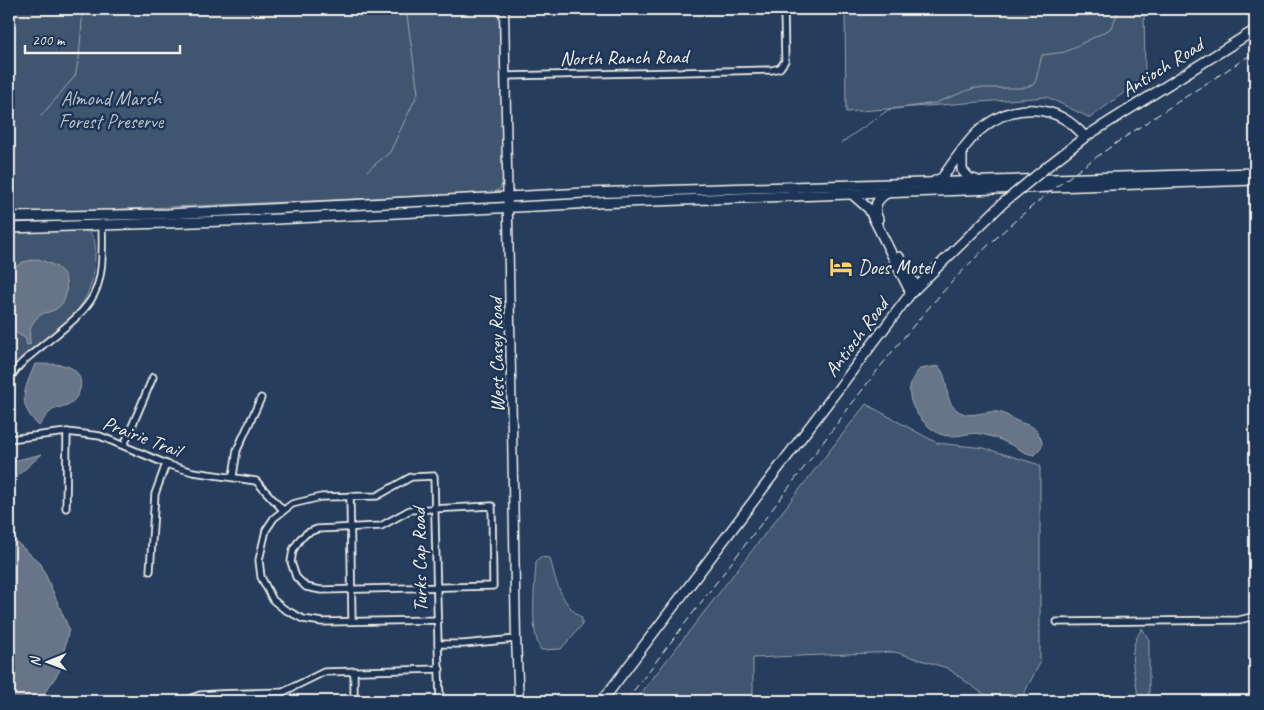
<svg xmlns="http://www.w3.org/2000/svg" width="1264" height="710" font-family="Caveat,sans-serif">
	<rect width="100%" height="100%" fill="#263d5d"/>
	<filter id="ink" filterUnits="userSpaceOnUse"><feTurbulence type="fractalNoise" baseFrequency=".02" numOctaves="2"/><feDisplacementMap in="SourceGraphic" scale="10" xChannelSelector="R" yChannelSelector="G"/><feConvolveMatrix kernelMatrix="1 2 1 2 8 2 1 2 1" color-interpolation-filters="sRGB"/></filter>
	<g filter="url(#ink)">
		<!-- green -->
		<g fill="#40546f" stroke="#9aa2ac">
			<path d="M9 9H500L503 181 500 189 493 193 9 214Z"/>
			<path d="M845 9H1144L1145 77 1090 118 1047 97 846 112Z"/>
			<path d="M83 230C95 233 96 242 95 254 95 300 74 318 39 344 27 353 16 362 9 374V232Z"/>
			<path d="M866 404 937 443 984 448 1040 465V663L1020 701H1000L982 693 947 668 895 652 753 658V701H635Z"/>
			<path d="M540 557 550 558C556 582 560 602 582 618V625L561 649 541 650C529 631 535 584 536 562Z"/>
			<path d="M1142 628 1149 640V701H1138C1137 672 1124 656 1142 628Z"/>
		</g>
		<!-- water -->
		<g fill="#677588" stroke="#9fa7ae">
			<path d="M38 259C57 266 69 270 66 293 65 300 62 305 56 309 52 312 46 312 42 314 31 320 27 333 31 344L27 345 25 338 9 329V271L23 262Z"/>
			<path d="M35 364C51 365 74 360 80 379 82 387 79 395 73 401 68 406 62 406 55 409 48 412 44 419 39 426 16 403 24 391 35 364Z"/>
			<path d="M938 366C951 378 942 400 957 410 970 420 984 410 998 412 1005 413 1009 417 1015 420 1029 427 1033 422 1041 439 1044 447 1040 450 1035 455 1024 454 1017 447 1007 443 1000 439 990 436 981 434 968 431 954 440 940 434 916 422 897 390 920 369Z"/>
			<path d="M42 454 17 476 9 501V462Z"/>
			<path d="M9 516 12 538 41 564 69 629 59 672 39 701H9Z"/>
		</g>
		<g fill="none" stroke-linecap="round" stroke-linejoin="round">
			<!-- stream -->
			<g stroke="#9fa7ae" stroke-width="1">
				<path d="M41 116 75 76 79 58 83 9"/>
				<path d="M841 143 888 110 935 103 974 88H1021L1033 85 1036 80 1042 55 1065 52 1110 29 1120 9"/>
				<path d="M367 171 390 152 418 93 406 9"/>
			</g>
			<defs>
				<g id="street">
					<path d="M506 76 772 70 780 68 785 61 784 9"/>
					<path d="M9 381C16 365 30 356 43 345 98 302 104 294 102 223"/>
					<path d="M9 439 67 432 100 436 169 465 193 472 256 481 283 510"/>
					<path d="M124 445 153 377"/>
					<path d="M233 476 237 450 261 398"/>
					<path d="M350 496 352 621"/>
					<path d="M492 506 493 586 321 590 306 587 296 577 291 562 293 550 300 539 307 533 317 529 381 526 410 510Z"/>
					<path d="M66 508 67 432"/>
					<path d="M150 571 155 494 166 464"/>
					<path d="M436 620 322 622 303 619 284 609 273 600 261 577 259 560 266 530 274 518 292 504 321 497 377 496 411 477 434 476 438 644"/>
					<path d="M1057 622 1239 620 1255 616"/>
					<path d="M354 671V701"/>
					<path d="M183 701 200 695 216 694 283 692 324 672 440 669"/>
					<path d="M440 701 438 644H463L516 639"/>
				</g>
				<path id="secondary" d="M504 9 516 639 519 701"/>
				<g id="primary">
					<path d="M962 154V170L969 178 976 180"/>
					<path d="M1049 165 1085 137 1255 30"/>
					<path d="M935 181 942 178C954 162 966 142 980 130 1014 101 1057 103 1085 137"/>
					<path d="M852 194 869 209 911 293"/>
					<path d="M9 217 168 214 585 193 1255 173"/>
					<path d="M878 219C872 207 877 198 889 192"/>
					<path d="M9 228 257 220 594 203 1255 180"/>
					<path d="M899 257 916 287"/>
					<path d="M602 701 911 293 1002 204"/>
				</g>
			</defs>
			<!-- street casing -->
			<use href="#street" stroke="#f4f1e8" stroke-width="9"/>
			<!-- secondary casing -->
			<use href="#secondary" stroke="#f4f1e8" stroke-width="11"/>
			<!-- primary casing -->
			<use href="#primary" stroke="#f4f1e8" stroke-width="12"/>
			<!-- street -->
			<use href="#street" stroke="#1d3557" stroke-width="5.5"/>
			<!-- secondary -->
			<use href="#secondary" stroke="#1d3557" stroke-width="8"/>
			<!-- primary -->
			<use href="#primary" stroke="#1d3557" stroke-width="9"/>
			<!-- rail -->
			<path stroke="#f4f1e8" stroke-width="1" stroke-dasharray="8 4" stroke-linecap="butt" d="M626 701C689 618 752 536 815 453 871 378 926 303 995 239 1073 166 1166 110 1255 52"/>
			<defs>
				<path id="primary-bridge" d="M1002 204 1049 165"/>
			</defs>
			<!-- primary-bridge casing -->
			<use href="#primary-bridge" stroke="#f4f1e8" stroke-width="12" stroke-linecap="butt"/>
			<!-- primary-bridge -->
			<use href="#primary-bridge" stroke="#1d3557" stroke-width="9"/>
		</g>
	</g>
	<!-- icons -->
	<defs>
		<symbol id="hotel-bare" viewBox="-9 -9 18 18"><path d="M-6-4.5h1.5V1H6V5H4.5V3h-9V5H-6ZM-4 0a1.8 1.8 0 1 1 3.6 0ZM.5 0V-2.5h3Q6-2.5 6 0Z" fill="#ffd166" stroke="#1d3557" stroke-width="2.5" paint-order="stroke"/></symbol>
	</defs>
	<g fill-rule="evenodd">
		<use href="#hotel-bare" x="825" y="251" width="32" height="32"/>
	</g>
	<g text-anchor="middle" stroke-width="5" stroke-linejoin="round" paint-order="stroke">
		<!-- street labels -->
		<g font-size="20" fill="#f4f1e8" stroke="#1d3557">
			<text transform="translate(624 57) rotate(-1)" y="7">North Ranch Road</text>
			<text transform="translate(1162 67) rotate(-32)" y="7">Antioch Road</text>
			<text transform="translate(856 337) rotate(-53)" y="7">Antioch Road</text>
			<text transform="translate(496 355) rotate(-91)" y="7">West Casey Road</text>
			<text transform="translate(142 436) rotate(21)" y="7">Prairie Trail</text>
			<text transform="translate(419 560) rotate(-91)" y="7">Turks Cap Road</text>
		</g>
		<!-- park labels -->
		<g font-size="20" fill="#bec2c4" stroke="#1d3557">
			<text x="111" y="105">Almond Marsh<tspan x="111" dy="23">Forest Preserve</tspan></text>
		</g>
		<!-- poi labels -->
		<g font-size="20" fill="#f4f1e8" stroke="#1d3557" text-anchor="start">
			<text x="858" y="274">Does Motel</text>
		</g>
	</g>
	<!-- margin -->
	<rect width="1264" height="710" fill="none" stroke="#1d3557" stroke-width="30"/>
	<rect x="15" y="15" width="1234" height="680" fill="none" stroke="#f4f1e8" stroke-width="2" filter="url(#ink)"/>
	<!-- north arrow -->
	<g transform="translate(48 662) rotate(269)" stroke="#1d3557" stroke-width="4" paint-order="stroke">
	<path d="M0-4L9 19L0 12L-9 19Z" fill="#f4f1e8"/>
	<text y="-8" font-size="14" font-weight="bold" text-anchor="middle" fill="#f4f1e8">N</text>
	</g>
	<!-- scale -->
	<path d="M25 45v8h155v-8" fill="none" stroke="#f4f1e8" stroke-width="2.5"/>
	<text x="32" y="45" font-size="15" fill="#f4f1e8" stroke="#1d3557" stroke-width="4" paint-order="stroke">200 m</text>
</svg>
